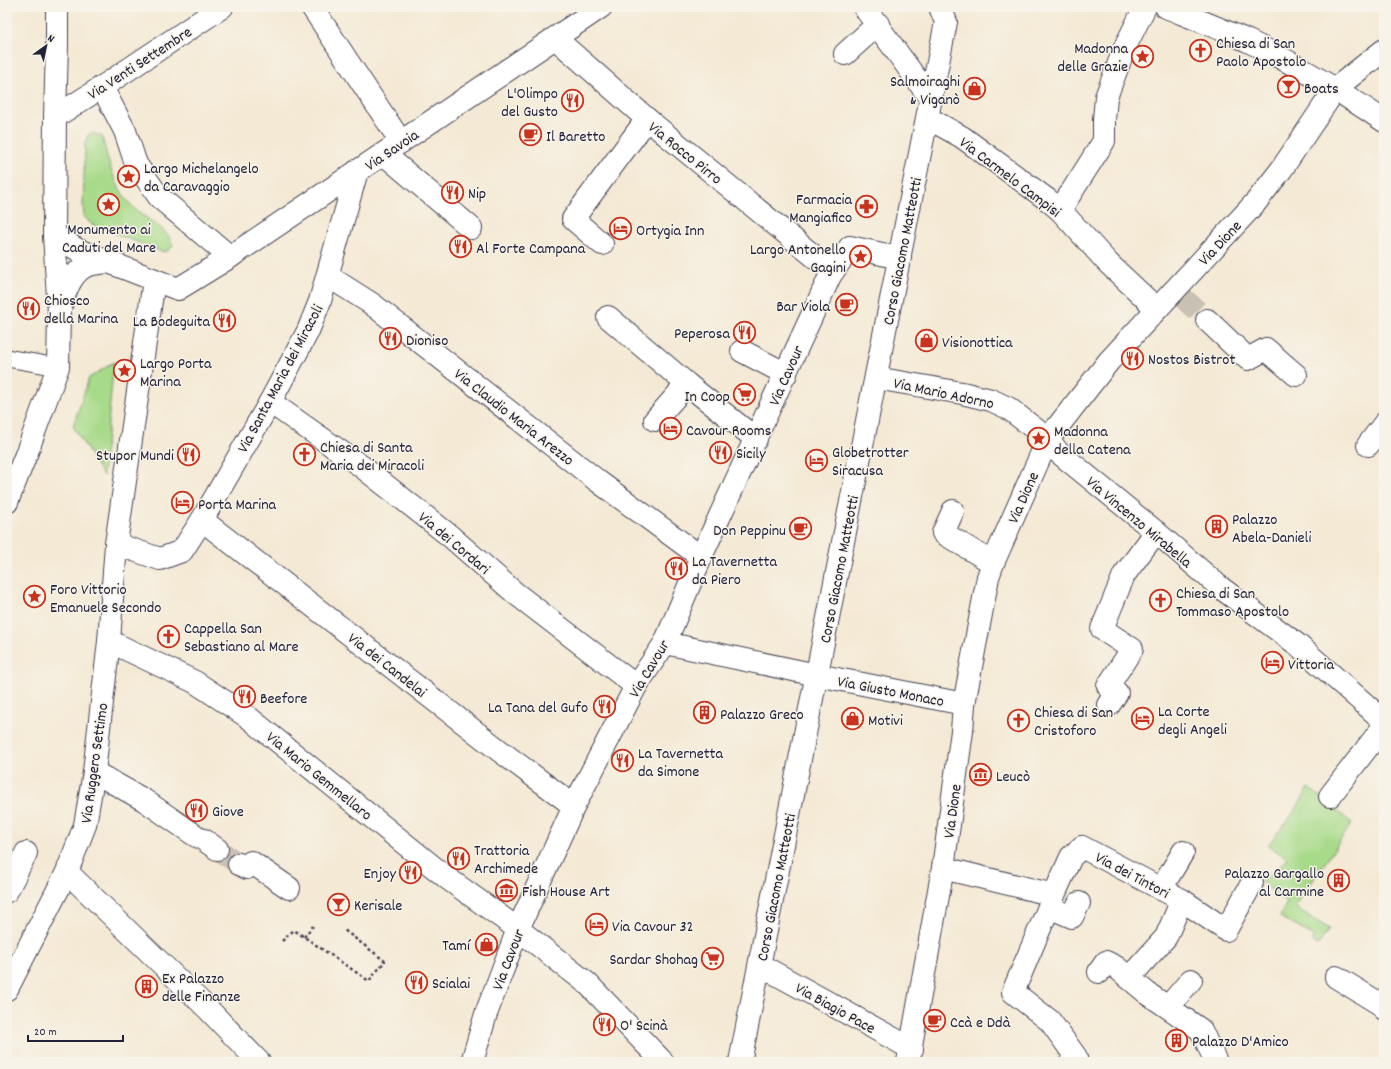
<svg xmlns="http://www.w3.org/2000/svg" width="1391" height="1069" font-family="Dekko,sans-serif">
	<rect width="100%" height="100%" fill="#f7f3e8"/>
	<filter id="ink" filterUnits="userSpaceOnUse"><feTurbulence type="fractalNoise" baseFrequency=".025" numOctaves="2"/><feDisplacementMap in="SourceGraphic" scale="8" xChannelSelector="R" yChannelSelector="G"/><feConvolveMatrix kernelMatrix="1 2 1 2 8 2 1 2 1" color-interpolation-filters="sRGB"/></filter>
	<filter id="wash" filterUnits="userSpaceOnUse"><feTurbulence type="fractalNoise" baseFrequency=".012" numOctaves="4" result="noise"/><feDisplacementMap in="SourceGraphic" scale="16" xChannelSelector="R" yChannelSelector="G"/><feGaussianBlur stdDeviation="0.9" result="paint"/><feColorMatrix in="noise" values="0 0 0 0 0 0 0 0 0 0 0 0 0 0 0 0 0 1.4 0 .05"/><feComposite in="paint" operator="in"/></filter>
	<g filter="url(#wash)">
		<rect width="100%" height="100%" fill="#f4e9d4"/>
		<!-- green -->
		<g fill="#a7da89" stroke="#647e62">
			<path d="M93 133 102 136C108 162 115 189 134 208 147 221 168 227 173 246L166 252 157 250 91 224 84 216 83 205 85 143 88 135Z"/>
			<path d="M114 362 103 476 73 426 89 378Z"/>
			<path d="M1309 788 1352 823 1295 907 1329 929 1318 945 1312 941 1313 936 1280 917 1287 902 1261 882 1288 859 1268 845 1291 816Z"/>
		</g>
	</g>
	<g filter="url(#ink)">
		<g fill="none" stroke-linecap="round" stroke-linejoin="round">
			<!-- pedestrian-tunnel -->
			<g stroke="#cac1b5" stroke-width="22" stroke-dasharray="22 11" stroke-linecap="butt">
				<path d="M1181 296 1207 320"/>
				<path d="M217 849 239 864"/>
			</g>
			<defs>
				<path id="service" d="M7 358 58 367"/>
				<g id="pedestrian">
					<path d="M864 7 931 99"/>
					<path d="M1166 7C1193 18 1221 29 1248 41 1296 64 1340 91 1384 121"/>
					<path d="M555 38 647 119 821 262 834 269"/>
					<path d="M845 54 878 24"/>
					<path d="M928 118 962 137 1048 200 1060 210 1108 263 1157 309"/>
					<path d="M384 154 471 228"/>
					<path d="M1060 210 1104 141V120L1106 97 1125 47 1145 7"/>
					<path d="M602 244 573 219 647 119"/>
					<path d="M328 276 372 304 599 482 701 557"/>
					<path d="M608 317 687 384 756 439"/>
					<path d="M1207 320 1248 359 1266 349 1296 375"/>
					<path d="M742 351 786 374"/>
					<path d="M270 402 361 466 450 536 515 593 636 686"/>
					<path d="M655 420 687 384"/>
					<path d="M1368 445 1384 424"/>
					<path d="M953 511 943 533 993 563"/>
					<path d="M202 520 500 751 574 806"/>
					<path d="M109 641 195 682 248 717 447 878 518 929 588 984 663 1062"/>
					<path d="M665 643 817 675 964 704"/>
					<path d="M1109 705 1117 693 1108 686 1132 649 1102 629 1124 575 1156 532"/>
					<path d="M94 772 144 800 196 836"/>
					<path d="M1330 796 1384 726"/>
					<path d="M204 840 217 849"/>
					<path d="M239 864 247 868 251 862 289 888"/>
					<path d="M943 868 1054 895 1071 857 1082 847 1182 900 1166 937 1129 978 1147 993 1201 1030 1216 1062"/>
					<path d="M67 872 208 1009 259 1062"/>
					<path d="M1161 889 1183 852"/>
					<path d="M1054 895 1013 992 1050 1021 1076 1057 1071 1062"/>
					<path d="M1182 900 1226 930 1252 883"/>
					<path d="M1049 907 1072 917 1079 903"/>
					<path d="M1099 972 1106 962 1116 967 1129 978"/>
					<path d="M1336 977 1380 1004 1384 1009"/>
					<path d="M1168 1007 1191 980"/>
					<path d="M472 1062 486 1014 518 929 574 806 636 686 665 643 701 557 830 276 850 247 900 258"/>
					<path d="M908 1062 943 868 962 731 964 704 988 577 993 563 1048 439 1073 407 1109 361 1256 202 1281 170 1336 88 1384 50"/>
				</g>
				<g id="minor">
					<path d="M312 7 401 142"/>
					<path d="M102 87 125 131 136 164 159 197 230 257"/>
					<path d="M55 117 102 87 222 7"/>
					<path d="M61 306C65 291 72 270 89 265 95 263 102 263 108 262"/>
					<path d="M876 378 962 393 991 400 1008 408 1048 439 1058 452 1156 532 1221 588 1298 645 1384 721"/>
					<path d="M7 502 27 452 58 367 59 313 54 235"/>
					<path d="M116 544 160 559 182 551 202 520 270 402 308 331 320 301 357 171"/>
					<path d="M7 891 26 853"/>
					<path d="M760 965 912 1049"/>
				</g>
				<g id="tertiary">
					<path d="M57 7V45L55 117 54 235 78 250 178 289 230 257 601 7"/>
					<path d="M7 989 67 872 85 825 94 772 109 641 116 544 154 280"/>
					<path d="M740 1062 946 22 940 7"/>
				</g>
			</defs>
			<!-- service casing -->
			<use href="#service" stroke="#424052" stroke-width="19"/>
			<!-- pedestrian casing -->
			<use href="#pedestrian" stroke="#424052" stroke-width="24"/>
			<!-- minor casing -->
			<use href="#minor" stroke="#424052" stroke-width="24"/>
			<!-- tertiary casing -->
			<use href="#tertiary" stroke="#424052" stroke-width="24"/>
			<!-- path -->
			<g stroke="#424052" stroke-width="2.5" stroke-dasharray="3 3" stroke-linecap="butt">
				<path d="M304 937 313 926"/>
				<path d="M282 941 294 930 369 981 385 961 344 930"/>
			</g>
			<!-- service -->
			<use href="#service" stroke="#fff" stroke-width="17"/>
			<!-- pedestrian -->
			<use href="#pedestrian" stroke="#fff" stroke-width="22"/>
			<!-- minor -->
			<use href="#minor" stroke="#fff" stroke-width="22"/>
			<!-- tertiary -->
			<use href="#tertiary" stroke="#fff" stroke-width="22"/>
		</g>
	</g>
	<!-- icons -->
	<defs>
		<symbol id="church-ring" viewBox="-11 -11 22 22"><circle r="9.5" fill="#f7f3e8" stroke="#c8321e" stroke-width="1.5"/><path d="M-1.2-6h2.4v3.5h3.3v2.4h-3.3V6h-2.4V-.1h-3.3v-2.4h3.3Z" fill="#c8321e"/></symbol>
		<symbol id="sight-ring" viewBox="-11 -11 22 22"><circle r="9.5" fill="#f7f3e8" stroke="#c8321e" stroke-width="1.5"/><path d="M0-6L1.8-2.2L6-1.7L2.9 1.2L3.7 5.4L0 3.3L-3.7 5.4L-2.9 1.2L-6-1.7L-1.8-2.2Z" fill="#c8321e"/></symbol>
		<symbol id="bar-ring" viewBox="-11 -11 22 22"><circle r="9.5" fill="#f7f3e8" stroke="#c8321e" stroke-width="1.5"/><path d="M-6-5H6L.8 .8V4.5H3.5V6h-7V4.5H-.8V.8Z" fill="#c8321e"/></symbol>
		<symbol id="shop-ring" viewBox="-11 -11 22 22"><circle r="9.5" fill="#f7f3e8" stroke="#c8321e" stroke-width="1.5"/><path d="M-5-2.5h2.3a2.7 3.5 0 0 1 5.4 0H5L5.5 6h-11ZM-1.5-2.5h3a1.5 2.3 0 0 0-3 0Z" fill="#c8321e"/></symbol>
		<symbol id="restaurant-ring" viewBox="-11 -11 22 22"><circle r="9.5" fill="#f7f3e8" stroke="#c8321e" stroke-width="1.5"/><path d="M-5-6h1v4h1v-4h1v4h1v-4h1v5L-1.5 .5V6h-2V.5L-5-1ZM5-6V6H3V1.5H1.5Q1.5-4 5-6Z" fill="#c8321e"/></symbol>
		<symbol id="cafe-ring" viewBox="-11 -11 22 22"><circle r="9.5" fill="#f7f3e8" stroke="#c8321e" stroke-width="1.5"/><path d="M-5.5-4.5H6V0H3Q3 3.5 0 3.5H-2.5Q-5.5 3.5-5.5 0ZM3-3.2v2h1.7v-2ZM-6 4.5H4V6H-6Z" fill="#c8321e"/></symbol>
		<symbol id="pharmacy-ring" viewBox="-11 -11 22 22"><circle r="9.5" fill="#f7f3e8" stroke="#c8321e" stroke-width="1.5"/><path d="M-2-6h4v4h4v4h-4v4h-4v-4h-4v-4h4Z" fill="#c8321e"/></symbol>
		<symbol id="hotel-ring" viewBox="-11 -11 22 22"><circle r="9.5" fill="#f7f3e8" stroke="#c8321e" stroke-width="1.5"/><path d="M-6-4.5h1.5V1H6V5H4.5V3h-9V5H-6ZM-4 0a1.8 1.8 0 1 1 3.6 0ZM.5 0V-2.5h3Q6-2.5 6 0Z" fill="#c8321e"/></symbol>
		<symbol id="supermarket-ring" viewBox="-11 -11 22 22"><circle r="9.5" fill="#f7f3e8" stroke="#c8321e" stroke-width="1.5"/><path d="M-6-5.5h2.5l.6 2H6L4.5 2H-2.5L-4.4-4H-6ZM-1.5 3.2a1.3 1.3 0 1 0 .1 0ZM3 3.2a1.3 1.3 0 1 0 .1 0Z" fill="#c8321e"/></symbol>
		<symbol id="building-ring" viewBox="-11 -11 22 22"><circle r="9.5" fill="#f7f3e8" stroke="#c8321e" stroke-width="1.5"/><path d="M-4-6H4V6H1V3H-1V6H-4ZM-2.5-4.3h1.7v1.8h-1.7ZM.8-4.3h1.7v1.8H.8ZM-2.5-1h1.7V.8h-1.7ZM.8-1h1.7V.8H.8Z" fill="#c8321e"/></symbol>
		<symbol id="museum-ring" viewBox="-11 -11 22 22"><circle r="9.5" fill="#f7f3e8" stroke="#c8321e" stroke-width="1.5"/><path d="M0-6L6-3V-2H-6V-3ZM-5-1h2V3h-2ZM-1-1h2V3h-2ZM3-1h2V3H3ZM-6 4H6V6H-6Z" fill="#c8321e"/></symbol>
	</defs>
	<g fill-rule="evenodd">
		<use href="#church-ring" x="1188" y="38" width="25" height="25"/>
		<use href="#sight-ring" x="1130" y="44" width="25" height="25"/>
		<use href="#bar-ring" x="1276" y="74" width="25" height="25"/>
		<use href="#shop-ring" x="962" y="76" width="25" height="25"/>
		<use href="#restaurant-ring" x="560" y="88" width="25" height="25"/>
		<use href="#cafe-ring" x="518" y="122" width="25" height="25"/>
		<use href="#sight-ring" x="116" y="164" width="25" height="25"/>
		<use href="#restaurant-ring" x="440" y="180" width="25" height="25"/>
		<use href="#sight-ring" x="96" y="192" width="25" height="25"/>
		<use href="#pharmacy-ring" x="854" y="194" width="25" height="25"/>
		<use href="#hotel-ring" x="608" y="216" width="25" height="25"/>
		<use href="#restaurant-ring" x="448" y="234" width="25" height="25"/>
		<use href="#sight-ring" x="848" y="244" width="25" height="25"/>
		<use href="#cafe-ring" x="834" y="292" width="25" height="25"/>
		<use href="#restaurant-ring" x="16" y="296" width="25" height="25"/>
		<use href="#restaurant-ring" x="212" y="308" width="25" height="25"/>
		<use href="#restaurant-ring" x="732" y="320" width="25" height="25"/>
		<use href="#restaurant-ring" x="378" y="326" width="25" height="25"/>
		<use href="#shop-ring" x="914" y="328" width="25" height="25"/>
		<use href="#restaurant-ring" x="1120" y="346" width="25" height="25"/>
		<use href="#sight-ring" x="112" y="358" width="25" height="25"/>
		<use href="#supermarket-ring" x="732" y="382" width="25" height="25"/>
		<use href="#hotel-ring" x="658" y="416" width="25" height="25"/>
		<use href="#sight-ring" x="1026" y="426" width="25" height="25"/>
		<use href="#restaurant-ring" x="708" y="440" width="25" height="25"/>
		<use href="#restaurant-ring" x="176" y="442" width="25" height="25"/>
		<use href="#church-ring" x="292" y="442" width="25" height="25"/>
		<use href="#hotel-ring" x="804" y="448" width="25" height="25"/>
		<use href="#hotel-ring" x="170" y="490" width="25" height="25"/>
		<use href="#building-ring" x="1204" y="514" width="25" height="25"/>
		<use href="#cafe-ring" x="788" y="516" width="25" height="25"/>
		<use href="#restaurant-ring" x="664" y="556" width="25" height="25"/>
		<use href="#sight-ring" x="22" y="584" width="25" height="25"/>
		<use href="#church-ring" x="1148" y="588" width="25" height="25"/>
		<use href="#church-ring" x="156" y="624" width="25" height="25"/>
		<use href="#hotel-ring" x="1260" y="650" width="25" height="25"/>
		<use href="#restaurant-ring" x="232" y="684" width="25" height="25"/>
		<use href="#restaurant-ring" x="592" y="694" width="25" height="25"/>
		<use href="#building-ring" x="692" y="700" width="25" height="25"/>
		<use href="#shop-ring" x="840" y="706" width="25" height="25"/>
		<use href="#hotel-ring" x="1130" y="706" width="25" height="25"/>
		<use href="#church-ring" x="1006" y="708" width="25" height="25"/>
		<use href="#restaurant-ring" x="610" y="748" width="25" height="25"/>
		<use href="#museum-ring" x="968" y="762" width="25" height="25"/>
		<use href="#restaurant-ring" x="184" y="798" width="25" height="25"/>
		<use href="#restaurant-ring" x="446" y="846" width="25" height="25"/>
		<use href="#restaurant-ring" x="398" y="860" width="25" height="25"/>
		<use href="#building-ring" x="1326" y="868" width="25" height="25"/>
		<use href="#museum-ring" x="494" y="878" width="25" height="25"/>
		<use href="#bar-ring" x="326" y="892" width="25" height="25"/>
		<use href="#hotel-ring" x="584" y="912" width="25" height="25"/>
		<use href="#shop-ring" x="474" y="932" width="25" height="25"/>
		<use href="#supermarket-ring" x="700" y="946" width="25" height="25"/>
		<use href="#restaurant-ring" x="404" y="970" width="25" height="25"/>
		<use href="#building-ring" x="134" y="974" width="25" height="25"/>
		<use href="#cafe-ring" x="922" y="1008" width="25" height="25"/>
		<use href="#restaurant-ring" x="592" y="1012" width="25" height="25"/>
		<use href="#building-ring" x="1164" y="1028" width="25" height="25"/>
	</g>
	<g text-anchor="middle" stroke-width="3" stroke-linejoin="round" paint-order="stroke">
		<!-- poi labels -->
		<g font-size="16" fill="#22223b" stroke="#f7f3e8" text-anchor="start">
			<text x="1216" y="48">Chiesa di San<tspan x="1216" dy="18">Paolo Apostolo</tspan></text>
			<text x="1128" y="53" text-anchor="end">Madonna<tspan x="1128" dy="18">delle Grazie</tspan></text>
			<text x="960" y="86" text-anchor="end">Salmoiraghi<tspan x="960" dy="18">&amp; Viganò</tspan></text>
			<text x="1304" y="93">Boats</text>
			<text x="558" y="98" text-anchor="end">L'Olimpo<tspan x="558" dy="18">del Gusto</tspan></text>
			<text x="546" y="141">Il Baretto</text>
			<text x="144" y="173">Largo Michelangelo<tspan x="144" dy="18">da Caravaggio</tspan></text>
			<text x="468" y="198">Nip</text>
			<text x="852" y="204" text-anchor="end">Farmacia<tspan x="852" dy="18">Mangiafico</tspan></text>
			<text x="109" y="234" text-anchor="middle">Monumento ai<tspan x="109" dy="18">Caduti del Mare</tspan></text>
			<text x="636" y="235">Ortygia Inn</text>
			<text x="476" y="253">Al Forte Campana</text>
			<text x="846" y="254" text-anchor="end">Largo Antonello<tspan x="846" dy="18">Gagini</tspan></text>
			<text x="44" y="305">Chiosco<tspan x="44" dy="18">della Marina</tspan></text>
			<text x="830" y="311" text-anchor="end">Bar Viola</text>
			<text x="210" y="326" text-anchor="end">La Bodeguita</text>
			<text x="730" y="338" text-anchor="end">Peperosa</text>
			<text x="406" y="345">Dioniso</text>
			<text x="942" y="347">Visionottica</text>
			<text x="1148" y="364">Nostos Bistrot</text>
			<text x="140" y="368">Largo Porta<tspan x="140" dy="18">Marina</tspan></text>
			<text x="730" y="401" text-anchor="end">In Coop</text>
			<text x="686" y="435">Cavour Rooms</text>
			<text x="1054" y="436">Madonna<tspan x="1054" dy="18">della Catena</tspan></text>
			<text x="320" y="452">Chiesa di Santa<tspan x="320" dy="18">Maria dei Miracoli</tspan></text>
			<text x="832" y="457">Globetrotter<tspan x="832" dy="18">Siracusa</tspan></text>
			<text x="736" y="458">Sicily</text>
			<text x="174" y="460" text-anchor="end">Stupor Mundi</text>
			<text x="198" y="509">Porta Marina</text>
			<text x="1232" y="524">Palazzo<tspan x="1232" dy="18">Abela-Danieli</tspan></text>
			<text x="786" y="535" text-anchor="end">Don Peppinu</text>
			<text x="692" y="566">La Tavernetta<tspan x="692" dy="18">da Piero</tspan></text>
			<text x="50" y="594">Foro Vittorio<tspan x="50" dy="18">Emanuele Secondo</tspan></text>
			<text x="1176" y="598">Chiesa di San<tspan x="1176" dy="18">Tommaso Apostolo</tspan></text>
			<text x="184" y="633">Cappella San<tspan x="184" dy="18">Sebastiano al Mare</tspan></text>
			<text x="1288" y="669">Vittoria</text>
			<text x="260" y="703">Beefore</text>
			<text x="588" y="712" text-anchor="end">La Tana del Gufo</text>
			<text x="1158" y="716">La Corte<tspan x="1158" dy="18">degli Angeli</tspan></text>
			<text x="1034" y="717">Chiesa di San<tspan x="1034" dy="18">Cristoforo</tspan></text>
			<text x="720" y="719">Palazzo Greco</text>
			<text x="868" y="725">Motivi</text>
			<text x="638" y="758">La Tavernetta<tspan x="638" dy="18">da Simone</tspan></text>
			<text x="996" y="781">Leucò</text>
			<text x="212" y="816">Giove</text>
			<text x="474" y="855">Trattoria<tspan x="474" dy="18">Archimede</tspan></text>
			<text x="396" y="878" text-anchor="end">Enjoy</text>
			<text x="1324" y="878" text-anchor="end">Palazzo Gargallo<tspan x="1324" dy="18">al Carmine</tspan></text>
			<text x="522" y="896">Fish House Art</text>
			<text x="354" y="910">Kerisale</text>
			<text x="612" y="931">Via Cavour 32</text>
			<text x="470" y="950" text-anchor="end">Tamí</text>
			<text x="698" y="964" text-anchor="end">Sardar Shohag</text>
			<text x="162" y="983">Ex Palazzo<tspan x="162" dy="18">delle Finanze</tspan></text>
			<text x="432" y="988">Scialai</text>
			<text x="950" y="1027">Ccà e Ddà</text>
			<text x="620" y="1030">O' Scinà</text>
			<text x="1192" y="1046">Palazzo D'Amico</text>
		</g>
		<!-- street labels -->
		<g font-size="16" fill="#22223b" stroke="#f7f3e8">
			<text transform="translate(139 62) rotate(-33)" y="6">Via Venti Settembre</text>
			<text transform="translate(391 149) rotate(-34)" y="6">Via Savoia</text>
			<text transform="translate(686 152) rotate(39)" y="6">Via Rocco Pirro</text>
			<text transform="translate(1011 176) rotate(37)" y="6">Via Carmelo Campisi</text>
			<text transform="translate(1219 242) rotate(-47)" y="6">Via Dione</text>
			<text transform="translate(901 251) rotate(-79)" y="6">Corso Giacomo Matteotti</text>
			<text transform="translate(785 375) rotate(-66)" y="6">Via Cavour</text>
			<text transform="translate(279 378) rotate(-62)" y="6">Via Santa Maria dei Miracoli</text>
			<text transform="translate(944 392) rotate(12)" y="6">Via Mario Adorno</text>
			<text transform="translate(515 416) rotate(38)" y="6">Via Claudio Maria Arezzo</text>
			<text transform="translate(1022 497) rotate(-66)" y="6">Via Dione</text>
			<text transform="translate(1140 521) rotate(40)" y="6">Via Vincenzo Mirabella</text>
			<text transform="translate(455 542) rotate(40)" y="6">Via dei Cordari</text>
			<text transform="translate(838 569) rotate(-79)" y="6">Corso Giacomo Matteotti</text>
			<text transform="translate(388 664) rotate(38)" y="6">Via dei Candelai</text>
			<text transform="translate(648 668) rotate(-59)" y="6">Via Cavour</text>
			<text transform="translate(891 690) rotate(11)" y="6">Via Giusto Monaco</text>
			<text transform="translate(93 763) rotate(-82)" y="6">Via Ruggero Settimo</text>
			<text transform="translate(320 775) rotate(39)" y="6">Via Mario Gemmellaro</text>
			<text transform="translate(951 811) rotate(-82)" y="6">Via Dione</text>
			<text transform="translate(1133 874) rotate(28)" y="6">Via dei Tintori</text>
			<text transform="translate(775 887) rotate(-79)" y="6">Corso Giacomo Matteotti</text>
			<text transform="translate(507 959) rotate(-69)" y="6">Via Cavour</text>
			<text transform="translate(836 1007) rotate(29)" y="6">Via Biagio Pace</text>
		</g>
	</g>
	<!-- margin -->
	<rect width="1391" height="1069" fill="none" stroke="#f7f3e8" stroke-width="24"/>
	<!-- north arrow -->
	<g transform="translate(46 46) rotate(33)" stroke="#f7f3e8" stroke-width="3" paint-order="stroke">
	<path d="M0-3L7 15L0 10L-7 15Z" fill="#22223b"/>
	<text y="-6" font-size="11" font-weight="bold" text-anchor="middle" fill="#22223b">N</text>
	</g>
	<!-- scale -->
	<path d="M28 1035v6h95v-6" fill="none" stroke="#22223b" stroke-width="2"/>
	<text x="34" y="1035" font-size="12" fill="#22223b" stroke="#f7f3e8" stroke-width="3" paint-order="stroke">20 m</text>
</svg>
